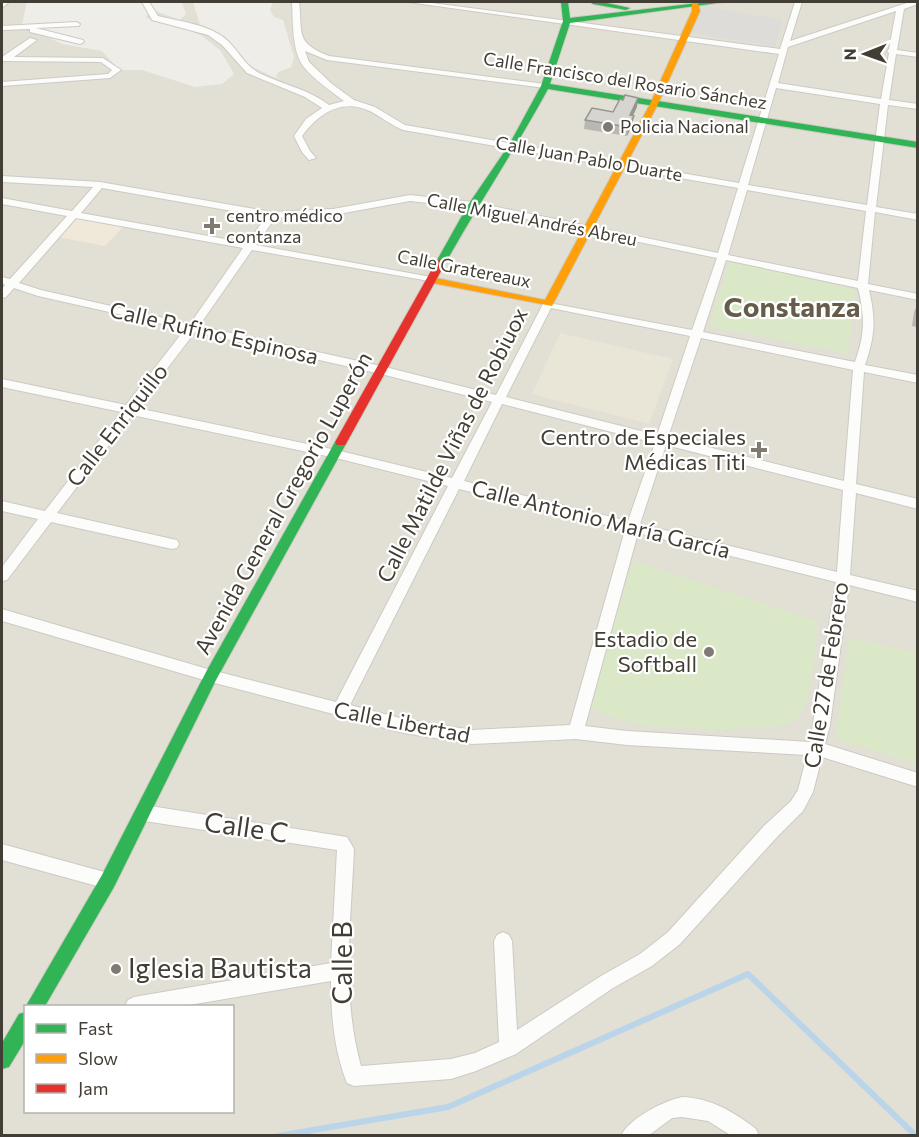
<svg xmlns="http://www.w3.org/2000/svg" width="919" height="1137" font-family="Commissioner,sans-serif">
	<rect width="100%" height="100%" fill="#eeede7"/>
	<!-- residential -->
	<path fill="#e2dfd5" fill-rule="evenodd" d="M2 2H27L22 24 62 44 102 51 119 70H142L195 87 222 84 234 74 220 50 202 36 176 24 146 18 150 9 180 20 186 14 182 2H193L200 25 226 37 248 65 276 78 277 73 291 67 294 57 283 20 274 17 270 10 273 2H917V1135L2 1136ZM26 1006H232V1112H26Z"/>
	<!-- commercial -->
	<path fill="#f0e9da" d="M78 216 125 225 105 246 58 237Z"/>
	<!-- education -->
	<path fill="#e9e5d7" d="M560 333 673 359 649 424 532 394Z"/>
	<!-- green -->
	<g fill="#dae8c8">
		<path d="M730 261 856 290 848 354 709 326Z"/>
		<path d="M633 561 818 621C815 645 813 707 794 721 779 733 668 729 645 725 624 723 607 716 589 706Z"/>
		<path d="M849 637 917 653V764L836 739Z"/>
	</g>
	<!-- parking -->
	<path fill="#dddcd8" d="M703 6 783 20 775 46 690 33Z"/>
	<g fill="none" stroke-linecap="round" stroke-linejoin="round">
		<!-- stream -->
		<path stroke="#bad4ea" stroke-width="6" d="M278 1136 448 1107 748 974 916 1136"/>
		<defs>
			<g id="street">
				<path d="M2 2H9L2 8Z"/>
				<path d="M142 2H149L158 16C181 22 210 24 228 41 240 53 245 66 261 74 284 85 308 89 329 105L344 101C332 92 309 76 301 63 292 46 293 21 292 2H299C303 33 294 42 329 56L545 84 549 86 545 88 327 60 305 51 309 62 332 84 354 100 375 107 405 125 739 183 779 54 408 2H424L780 49 795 2H802L790 41 910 2H918V4L904 9 897 50 918 53V57L896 54 889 100 918 104V109L888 105 876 207 918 214V220L875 212 868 284 918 294V300L869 290C876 320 875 336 865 365L918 375V383L864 372 856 484 918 499V509L856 493 850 575 918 591V602L849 585 830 725 825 744 918 773V787L822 757 813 792 803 811 777 837 680 944 652 966 613 988 516 1054 476 1071 451 1079 354 1086 347 1083C334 1051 331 1014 331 981L183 1006H125L128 1000 134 997 331 963 337 850 144 821 138 818 136 813 138 808 144 805 347 837 354 849C351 921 341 995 361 1066L451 1059 475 1053 499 1042 494 941 497 935 503 932 509 935 512 941 517 1030 601 976 640 954 668 932 765 825 791 801 798 790 807 755 627 745 576 739 472 744 404 733 342 717 339 718 333 714 211 682 2 621V609L211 670 336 702 448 486 336 458 132 415 57 513 172 539 177 540 179 544 177 548 172 549 51 522 7 580 2 581V567L38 519 2 511V501L45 511 121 412 2 387V379L126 405 185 329 38 296 14 288 6 297 2 298V289L5 285 2 283V277L10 279 67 216 2 204V198L72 211 93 187 2 182V176L100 182 272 212 333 209 410 195 473 202 718 253 738 188 403 130C391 125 381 117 370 111 342 98 319 113 302 136L310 151 316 158 309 160 302 152 294 136 306 119 322 108 305 97 247 73 222 45 208 35 152 20ZM896 11 889 49 887 51 889 53 881 99 778 83 788 47ZM776 88 880 104 867 205 748 185ZM102 188 266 217 247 243 81 213ZM747 190 866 211 858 281 728 255ZM410 201 473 208 717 258 692 330 544 302 496 395 381 366 199 326 252 250 435 282 436 280 431 277 256 245 275 218 333 215ZM76 218 243 248 190 324 41 290 19 283ZM726 260 858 288C865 317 865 334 855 362L703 332ZM551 308 690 336 657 435 506 397ZM195 332 381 374 492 402 452 478 336 450 137 408ZM701 338 853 370 844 481 668 437ZM502 404 655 443 628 521 464 481ZM666 445 843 490 837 572 640 524ZM459 489 625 530 570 725 472 730 404 719 350 705ZM638 533 836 582 810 742 627 731 585 726Z"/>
				<path d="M76 22 80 24 79 26 36 28 83 40 84 42 80 44 30 32V29L2 30V26Z"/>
				<path d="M30 38 37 40 14 57 103 58 121 70 110 78 2 86V82L108 74 112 70 101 62 2 61V57Z"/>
				<path d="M2 844 108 873 114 875 116 881 114 887 108 889 2 860Z"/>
				<path d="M682 1097C711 1098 734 1112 756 1129L759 1136H732L708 1121 682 1117 672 1118 648 1136H621C629 1118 664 1101 682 1097Z"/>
			</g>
			<g id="fast">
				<path d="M561 2H568L570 18 707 2H725L570 23 550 84 918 142V148L548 89C516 148 479 203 446 262L441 265 437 264 436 262 468 205 509 145 541 86 563 21Z"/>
				<path d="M590 2H602L630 8 626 10 593 4Z"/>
				<path d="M341 438 347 442 216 680 114 887 45 1006H26L102 875 206 672 335 442Z"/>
				<path d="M26 1012V1039L9 1067 2 1069V1043L19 1014Z"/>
			</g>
			<path id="slow" d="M692 3H698L700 11 658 104 552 306 427 282 426 280 431 277 545 300 650 104 692 11Z"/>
			<path id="jam" d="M441 259 446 262 347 442 345 445H337L335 442 436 262Z"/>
		</defs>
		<!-- street casing -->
		<use href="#street" stroke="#cccac5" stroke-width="2"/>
		<!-- fast casing -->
		<use href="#fast" stroke="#cdcabf" stroke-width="2"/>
		<!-- slow casing -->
		<use href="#slow" stroke="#cdcabf" stroke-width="2"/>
		<!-- jam casing -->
		<use href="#jam" stroke="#cdcabf" stroke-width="2"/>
		<!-- street -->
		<use href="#street" fill="#fcfcfb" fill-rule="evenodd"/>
		<!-- fast -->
		<use href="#fast" fill="#30b455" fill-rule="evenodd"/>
		<!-- slow -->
		<use href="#slow" fill="#ff9f0a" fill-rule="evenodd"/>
		<!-- jam -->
		<use href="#jam" fill="#e5322d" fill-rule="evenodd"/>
	</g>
	<!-- wall -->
	<g fill="#b9b7b3">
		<path d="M637 107 633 115 632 125 627 136 584 129 585 120Z"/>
		<path d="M918 304V327L912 326 914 312Z"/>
	</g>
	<!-- shaded-wall -->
	<g fill="#969592">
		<path d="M638 98 637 107 629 124 630 115Z"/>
		<path d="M634 116 632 125 627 136 628 127Z"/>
	</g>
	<!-- building -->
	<path fill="#d7d5d0" stroke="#969592" stroke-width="1.5" d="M625 95 638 98 630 115 634 116 628 127 585 120 592 108 613 112 620 99 623 100Z"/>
	<!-- markers -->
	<g fill="#7f7b73" stroke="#fff" stroke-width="2">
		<circle cx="608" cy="127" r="6"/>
		<path d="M209 217h6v6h6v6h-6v6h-6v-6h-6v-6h6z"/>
		<path d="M756 441h6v6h6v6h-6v6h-6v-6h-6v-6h6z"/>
		<circle cx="709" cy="652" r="6"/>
		<circle cx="116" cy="969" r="6"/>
	</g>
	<g text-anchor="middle" stroke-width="4.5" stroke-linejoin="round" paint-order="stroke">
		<!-- far-street labels -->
		<g font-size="18" fill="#433e35" stroke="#fff">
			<text transform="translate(625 81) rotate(9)" y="6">Calle Francisco del Rosario Sánchez</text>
			<text transform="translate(589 159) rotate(10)" y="6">Calle Juan Pablo Duarte</text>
			<text transform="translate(532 220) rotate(11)" y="6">Calle Miguel Andrés Abreu</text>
			<text transform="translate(464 269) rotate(11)" y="6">Calle Gratereaux</text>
		</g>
		<!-- far-poi labels -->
		<g font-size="18" fill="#433e35" stroke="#fff" text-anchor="start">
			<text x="620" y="133">Policia Nacional</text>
			<text x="226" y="222">centro médico<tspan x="226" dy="21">contanza</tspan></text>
		</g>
		<!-- street labels -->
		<g font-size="22" fill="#433e35" stroke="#fff">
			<text transform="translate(214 333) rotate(13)" y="8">Calle Rufino Espinosa</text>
			<text transform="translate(117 425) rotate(-52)" y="8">Calle Enriquillo</text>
			<text transform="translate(452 445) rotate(-63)" y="8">Calle Matilde Viñas de Robiuox</text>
			<text transform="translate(283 503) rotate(-61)" y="8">Avenida General Gregorio Luperón</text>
			<text transform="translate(601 519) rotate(14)" y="8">Calle Antonio María García</text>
			<text transform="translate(826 675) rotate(-81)" y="8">Calle 27 de Febrero</text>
			<text transform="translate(402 722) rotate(11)" y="8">Calle Libertad</text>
		</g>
		<!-- poi labels -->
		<g font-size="22" fill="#433e35" stroke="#fff" text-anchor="end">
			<text x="746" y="445">Centro de Especiales<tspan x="746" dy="25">Médicas Titi</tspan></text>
			<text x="697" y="647">Estadio de<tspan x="697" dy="25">Softball</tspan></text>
		</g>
		<!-- near-street labels -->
		<g font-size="27" fill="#433e35" stroke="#fff">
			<text transform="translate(246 828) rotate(8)" y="9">Calle C</text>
			<text transform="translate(343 963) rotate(-90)" y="9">Calle B</text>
		</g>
		<!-- near-poi labels -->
		<g font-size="27" fill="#433e35" stroke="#fff" text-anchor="start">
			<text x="128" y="978">Iglesia Bautista</text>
		</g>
		<!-- far-town labels -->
		<g font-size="28" font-weight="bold" fill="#655c4c" stroke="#fff">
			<text x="792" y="317">Constanza</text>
		</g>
	</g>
	<!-- border -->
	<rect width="919" height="1137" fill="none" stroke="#433e35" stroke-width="6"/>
	<!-- legend -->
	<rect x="24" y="1005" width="210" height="108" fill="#ffffff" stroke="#b4b2ae" stroke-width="1.5"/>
	<rect x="36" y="1024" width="30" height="9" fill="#30b455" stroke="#b4b2ae" stroke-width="1.5"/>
	<text x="78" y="1035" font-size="18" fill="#433e35">Fast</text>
	<rect x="36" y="1054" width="30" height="9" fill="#ff9f0a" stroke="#b4b2ae" stroke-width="1.5"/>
	<text x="78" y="1065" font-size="18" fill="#433e35">Slow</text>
	<rect x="36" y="1084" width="30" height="9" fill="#e5322d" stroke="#b4b2ae" stroke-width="1.5"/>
	<text x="78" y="1095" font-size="18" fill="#433e35">Jam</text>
	<!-- north arrow -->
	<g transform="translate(865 54) rotate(269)" stroke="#ffffff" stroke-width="4.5" paint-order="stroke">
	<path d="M0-4.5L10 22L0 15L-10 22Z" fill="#433e35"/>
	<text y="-9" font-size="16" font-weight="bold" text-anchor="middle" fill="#433e35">N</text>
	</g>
</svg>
